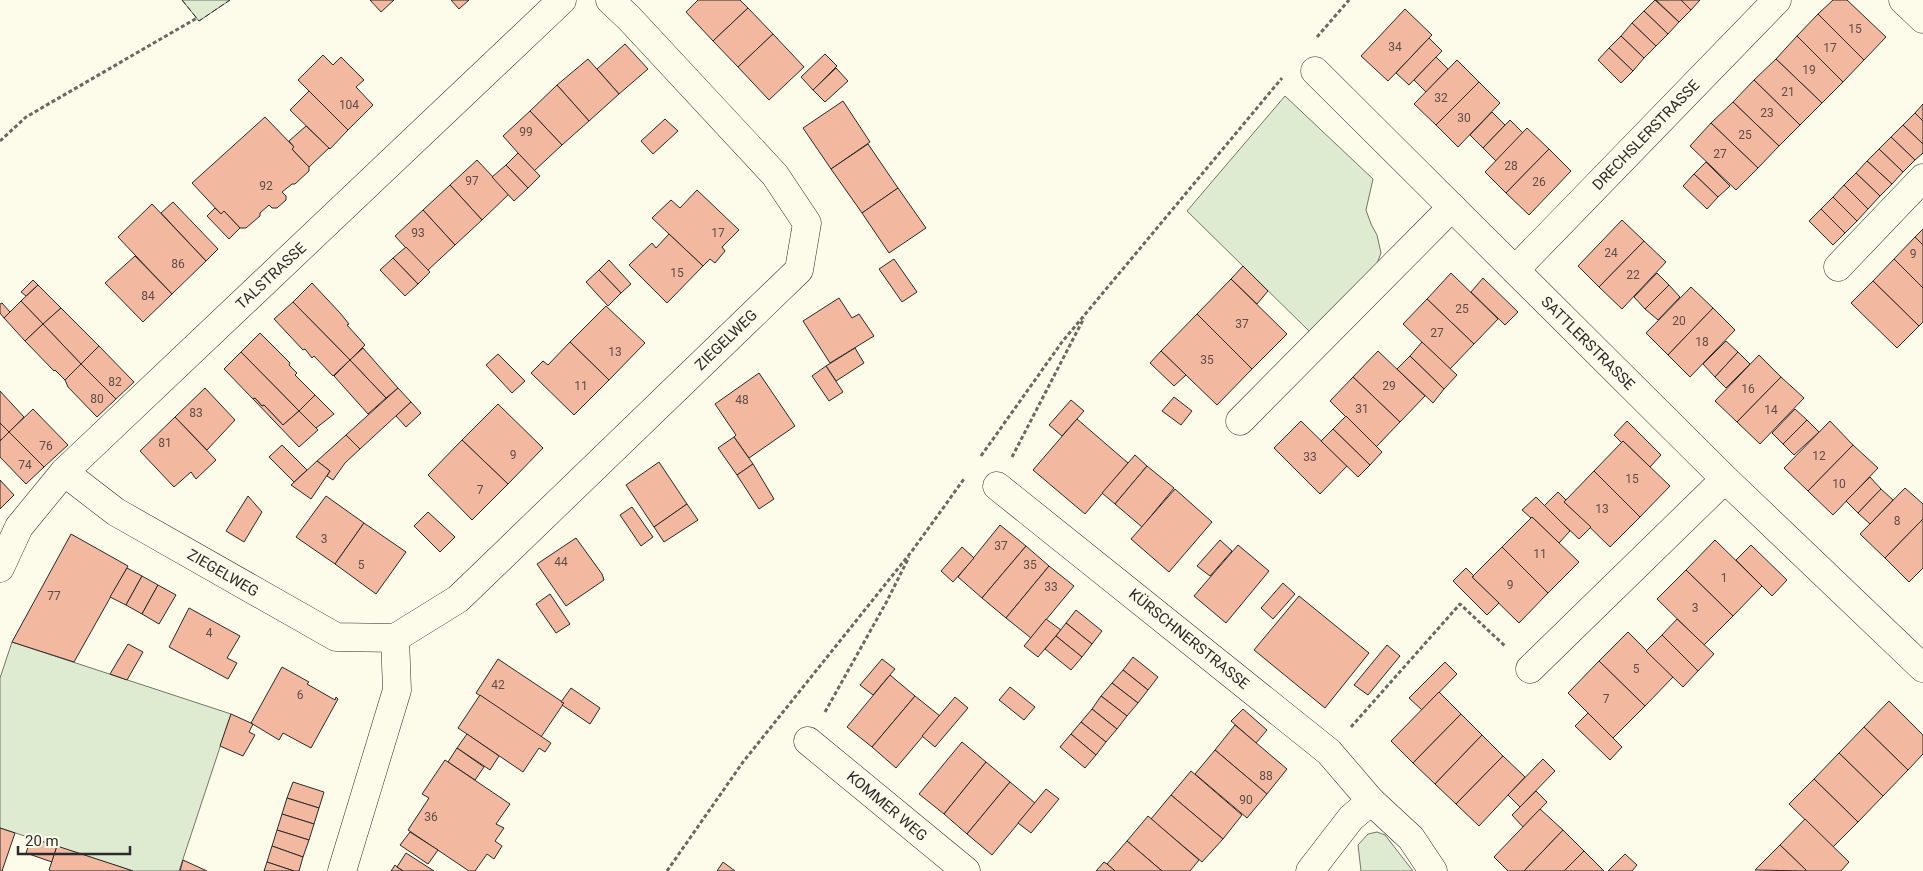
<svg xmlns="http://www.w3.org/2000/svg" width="1923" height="871" font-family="Roboto,sans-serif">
	<rect width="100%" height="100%" fill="#fdfbea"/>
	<!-- green -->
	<g fill="#deebd1" stroke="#74746e">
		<path d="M182 0H230L199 21Z"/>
		<path d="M1285 96 1373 179 1366 210 1371 224 1377 235 1381 253 1375 269 1311 333 1187 211Z"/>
		<path d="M12 642 231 714 179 871H133L0 828V678Z"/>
		<path d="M1377 832 1385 835 1413 871H1361L1358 845 1368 834Z"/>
	</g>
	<!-- building -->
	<g fill="#f2b8a0" stroke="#2b2b2b">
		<path d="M370 0H394L381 12Z"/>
		<path d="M451 0H469L459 9Z"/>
		<path d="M698 0H740L748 8 713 41 686 12Z"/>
		<path d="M1655 0 1679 22 1668 34 1644 11Z"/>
		<path d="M1656 0H1681L1691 10 1679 22Z"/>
		<path d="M1681 0H1700L1691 10Z"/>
		<path d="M1833 0H1847L1886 37 1864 60 1818 14Z"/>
		<path d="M748 8 773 34 738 67 713 41Z"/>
		<path d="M1405 9 1432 35 1388 81 1361 56Z"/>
		<path d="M1644 11 1668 34 1656 46 1632 23Z"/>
		<path d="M1818 14 1864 60 1843 82 1797 36Z"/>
		<path d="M1632 23 1656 46 1644 58 1621 36Z"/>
		<path d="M773 34 804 67 769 100 738 67Z"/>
		<path d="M1621 36 1644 58 1633 71 1609 48Z"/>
		<path d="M1797 36 1843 82 1822 103 1776 59Z"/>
		<path d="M1429 38 1442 51 1409 85 1396 73Z"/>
		<path d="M625 44 648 69 619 94 597 69Z"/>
		<path d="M1609 48 1633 71 1621 83 1598 60Z"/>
		<path d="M825 54 837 66 813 90 801 77Z"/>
		<path d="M323 55 333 65 341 57 364 80 356 87 373 105 348 130 298 80Z"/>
		<path d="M1436 57 1448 69 1426 92 1414 80Z"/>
		<path d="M588 59 619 94 589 121 557 85Z"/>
		<path d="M1776 59 1822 103 1800 125 1754 80Z"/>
		<path d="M1457 60 1479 82 1436 125 1414 104Z"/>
		<path d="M836 68 848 81 825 102 813 90Z"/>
		<path d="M1754 80 1800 125 1779 146 1733 102Z"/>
		<path d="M1479 82 1500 103 1458 147 1436 125Z"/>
		<path d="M557 85 589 121 562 145 530 111Z"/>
		<path d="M309 91 348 130 330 149 290 110Z"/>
		<path d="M843 101 870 142 831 169 803 128Z"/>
		<path d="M1733 102 1779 146 1758 168 1711 123Z"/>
		<path d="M1923 104V121L1915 113Z"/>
		<path d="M530 111 562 145 534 171 503 136Z"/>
		<path d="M1492 112 1505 125 1483 148 1470 135Z"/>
		<path d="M1915 113 1923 121V144L1903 125Z"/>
		<path d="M265 117 294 147 292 149 309 167V171L295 184H292L282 192 286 196V200L277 208H272L269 205 260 213V216L246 228H240L224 211 221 214 192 183Z"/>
		<path d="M665 119 678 131 653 154 641 141Z"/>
		<path d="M1510 120 1523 133 1496 161 1483 148Z"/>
		<path d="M1711 123 1758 168 1736 190 1690 146Z"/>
		<path d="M1903 125 1923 144V153L1915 160 1891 137Z"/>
		<path d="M306 126 329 148 309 167 292 149 294 147 289 141Z"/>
		<path d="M1527 128 1549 149 1506 193 1485 172Z"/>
		<path d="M1891 137 1915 160 1903 172 1879 149Z"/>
		<path d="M868 144 898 188 862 213 831 169Z"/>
		<path d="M1549 149 1571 171 1529 215 1506 193Z"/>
		<path d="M1879 149 1903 172 1892 184 1867 161Z"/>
		<path d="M518 153 540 176 528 188 506 165Z"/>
		<path d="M477 160 509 194 482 220 450 185Z"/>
		<path d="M1867 161 1892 184 1880 196 1856 173Z"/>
		<path d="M1706 162 1730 186 1718 197 1694 174Z"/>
		<path d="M506 165 528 188 514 201 492 177Z"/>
		<path d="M1856 173 1880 196 1868 209 1844 185Z"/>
		<path d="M1694 174 1718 197 1707 209 1683 186Z"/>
		<path d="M450 185 482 220 455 245 423 210Z"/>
		<path d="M1844 185 1868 209 1857 221 1833 197Z"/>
		<path d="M898 188 926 228 889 253 862 213Z"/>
		<path d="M697 190 739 230 722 247 725 251 715 263 710 259 703 266 652 218 671 200 680 208Z"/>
		<path d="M1833 197 1857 221 1845 233 1821 209Z"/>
		<path d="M173 202 218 249 206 261 161 213Z"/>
		<path d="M152 204 206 261 172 294 118 237Z"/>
		<path d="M215 208 221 214 224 211 240 228 229 239 207 216Z"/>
		<path d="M1821 209 1845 233 1833 245 1809 221Z"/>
		<path d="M423 210 455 245 427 271 395 236Z"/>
		<path d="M1622 220 1644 241 1599 287 1578 266Z"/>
		<path d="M1923 229V245L1915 237Z"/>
		<path d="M669 234 703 266 667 303 629 265 652 243 656 248Z"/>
		<path d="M1915 237 1923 245V288L1894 259Z"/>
		<path d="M1644 241 1666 262 1622 309 1599 287Z"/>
		<path d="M406 247 430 272 418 284 393 258Z"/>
		<path d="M135 256 172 294 143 322 105 283Z"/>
		<path d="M393 258 418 284 405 296 380 270Z"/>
		<path d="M894 259 917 292 902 302 879 269Z"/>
		<path d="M1894 259 1923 288V322L1919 326 1873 281Z"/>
		<path d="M609 260 631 284 621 293 599 270Z"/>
		<path d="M1243 266 1268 291 1257 304 1231 279Z"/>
		<path d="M599 270 621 293 608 306 586 282Z"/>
		<path d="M1451 273 1498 319 1474 344 1427 299Z"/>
		<path d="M1657 273 1669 285 1645 309 1634 297Z"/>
		<path d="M1483 278 1518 312 1505 325 1471 292Z"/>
		<path d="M1231 279 1287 334 1252 369 1197 314Z"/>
		<path d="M33 280 38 285 26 296 21 292Z"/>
		<path d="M1873 281 1919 326 1897 348 1851 303Z"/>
		<path d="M312 283 341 314 349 324 347 325 365 345 350 360 293 302Z"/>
		<path d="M38 285 61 308 43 324 21 301Z"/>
		<path d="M1669 285 1680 297 1658 320 1645 309Z"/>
		<path d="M1691 287 1713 308 1668 355 1646 333Z"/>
		<path d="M839 298 852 318 859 314 874 336 830 363 803 321Z"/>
		<path d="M1427 299 1474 344 1450 369 1403 324Z"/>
		<path d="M21 301 43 324 25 341 4 318Z"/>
		<path d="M293 302 350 360 333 376 314 356 312 358 305 349 303 350 274 319Z"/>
		<path d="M2 303 10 312 4 318 0 313V304Z"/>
		<path d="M606 306 645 343 609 380 570 342Z"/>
		<path d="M61 308 99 346 81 364 43 324Z"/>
		<path d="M1713 308 1735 330 1690 377 1668 355Z"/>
		<path d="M1197 314 1252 369 1217 405 1161 351Z"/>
		<path d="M43 324 81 364 65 380 55 370 54 371 25 341Z"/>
		<path d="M260 333 290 363 289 365 297 373 295 375 315 395 299 411 241 352Z"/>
		<path d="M1726 341 1738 352 1715 377 1703 364Z"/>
		<path d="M570 342 609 380 574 415 531 373 543 361 548 365Z"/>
		<path d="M1422 342 1457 375 1444 389 1410 356Z"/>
		<path d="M99 346 134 382 116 399 81 364Z"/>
		<path d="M363 348 398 388 386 398 350 360Z"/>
		<path d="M855 348 864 363 836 381 826 366Z"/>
		<path d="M1161 351 1186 375 1174 386 1150 363Z"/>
		<path d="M1378 351 1425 396 1400 422 1353 377Z"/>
		<path d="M241 352 299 411 283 425 264 405 262 406 255 398 253 399 224 369Z"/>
		<path d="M1738 352 1750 364 1726 388 1715 377Z"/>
		<path d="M498 354 525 381 512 393 486 365Z"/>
		<path d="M1759 355 1781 377 1737 422 1715 401Z"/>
		<path d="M1410 356 1444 389 1433 403 1397 369Z"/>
		<path d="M350 360 386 398 368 414 334 376Z"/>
		<path d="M81 364 116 399 97 417 68 387 65 380Z"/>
		<path d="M826 366 843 392 829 401 812 376Z"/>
		<path d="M759 373 795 426 749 458 734 437 736 435 715 404Z"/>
		<path d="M1353 377 1400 422 1376 447 1330 401Z"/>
		<path d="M1781 377 1804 398 1760 444 1737 422Z"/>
		<path d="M205 388 235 420 207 450 175 417Z"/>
		<path d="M398 388 411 402 360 449 346 435Z"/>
		<path d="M0 391 24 417 9 432 0 423Z"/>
		<path d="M315 395 334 414 316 428 299 411Z"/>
		<path d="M1174 397 1192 411 1181 425 1162 411Z"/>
		<path d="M255 398 262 406 264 405 283 425 299 411 318 430 299 447 253 399Z"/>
		<path d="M1071 400 1084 411 1062 436 1049 425Z"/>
		<path d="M411 402 421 413 406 427 396 416Z"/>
		<path d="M498 404 543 448 508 484 462 440Z"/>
		<path d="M33 409 68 445 44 467 9 432Z"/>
		<path d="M1795 409 1807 420 1783 444 1772 433Z"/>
		<path d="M1346 416 1382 452 1370 465 1333 429Z"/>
		<path d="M175 417 216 460 196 479 191 472 174 487 140 451Z"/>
		<path d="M1077 419 1128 463 1085 514 1033 470Z"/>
		<path d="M1807 420 1819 432 1794 455 1783 444Z"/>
		<path d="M1301 421 1347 466 1320 494 1274 448Z"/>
		<path d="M1627 421 1661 455 1650 467 1623 441 1622 443 1614 435Z"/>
		<path d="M1830 421 1853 445 1808 491 1784 468Z"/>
		<path d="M0 423 9 432 1 440H0Z"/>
		<path d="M1333 429 1370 465 1358 477 1321 441Z"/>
		<path d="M9 432 44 467 26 484 0 457V441Z"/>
		<path d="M346 435 360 449 345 463 333 480 327 476 330 471 317 461Z"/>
		<path d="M734 437 753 464 737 475 718 448Z"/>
		<path d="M462 440 508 484 472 520 428 475Z"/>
		<path d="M1623 441 1670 486 1640 517 1594 471Z"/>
		<path d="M282 445 307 470 294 482 269 457Z"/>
		<path d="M1853 445 1878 468 1833 515 1808 491Z"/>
		<path d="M1135 455 1147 466 1115 504 1102 493Z"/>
		<path d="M317 461 330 471 311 499 291 485Z"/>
		<path d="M659 462 687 504 654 527 626 485Z"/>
		<path d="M753 464 774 499 759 509 737 475Z"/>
		<path d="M1147 466 1174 488 1142 527 1115 504Z"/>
		<path d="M1594 471 1640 517 1610 547 1564 502Z"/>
		<path d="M1870 477 1881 489 1858 513 1846 501Z"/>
		<path d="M0 480 14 495 0 509Z"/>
		<path d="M1905 488 1923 504V519L1885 558 1860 534Z"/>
		<path d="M1175 489 1212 522 1169 572 1131 539Z"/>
		<path d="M1881 489 1893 500 1870 524 1858 513Z"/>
		<path d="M1558 492 1566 500 1564 502 1591 527 1579 539 1544 506Z"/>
		<path d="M248 496 262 512 244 542 226 531Z"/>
		<path d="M326 496 364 523 335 564 296 537Z"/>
		<path d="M1536 497 1570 531 1559 543 1532 517 1531 518 1522 510Z"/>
		<path d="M687 504 698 520 664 542 654 527Z"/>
		<path d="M632 507 653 537 641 546 620 515Z"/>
		<path d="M428 512 455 537 440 552 414 526Z"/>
		<path d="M1532 517 1579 562 1548 593 1502 547Z"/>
		<path d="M1923 519V568L1909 582 1885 558Z"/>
		<path d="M364 523 406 552 376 594 335 564Z"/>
		<path d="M1000 525 1026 546 982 598 958 577Z"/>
		<path d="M71 534 128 566 74 662 12 642Z"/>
		<path d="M576 538 602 574 604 580 566 606 537 564Z"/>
		<path d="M1220 540 1232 551 1210 576 1197 566Z"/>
		<path d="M1715 540 1762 586 1733 616 1686 570Z"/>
		<path d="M1238 545 1269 571 1226 623 1194 596Z"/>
		<path d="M1751 545 1787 580 1772 596 1736 560Z"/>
		<path d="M1026 546 1049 566 1006 618 982 598Z"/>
		<path d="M962 547 974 558 953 582 941 571Z"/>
		<path d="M1502 547 1548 593 1519 623 1472 577Z"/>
		<path d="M1049 566 1074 586 1031 638 1006 618Z"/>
		<path d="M127 568 142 576 126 605 110 597Z"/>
		<path d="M1466 568 1474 576 1472 577 1499 603 1487 615 1453 581Z"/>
		<path d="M1686 570 1733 616 1704 645 1657 599Z"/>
		<path d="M142 576 158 585 142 614 126 605Z"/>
		<path d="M1283 583 1295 594 1273 619 1261 608Z"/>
		<path d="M158 585 176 595 159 624 142 614Z"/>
		<path d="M550 594 570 624 556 633 536 604Z"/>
		<path d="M1299 596 1369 653 1325 708 1254 650Z"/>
		<path d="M189 608 240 636 227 658 237 663 228 679 169 647Z"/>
		<path d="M1076 610 1102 631 1092 644 1066 623Z"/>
		<path d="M1046 619 1061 630 1038 657 1024 646Z"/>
		<path d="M1677 619 1714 654 1698 671 1662 635Z"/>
		<path d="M1066 623 1092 644 1082 657 1056 636Z"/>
		<path d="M1628 632 1673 677 1645 706 1599 661Z"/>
		<path d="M1662 635 1698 671 1683 687 1646 651Z"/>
		<path d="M1056 636 1082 657 1071 670 1045 649Z"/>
		<path d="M128 644 143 652 127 680 110 674Z"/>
		<path d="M1387 645 1400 656 1368 695 1354 685Z"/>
		<path d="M1133 657 1158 677 1148 690 1123 670Z"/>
		<path d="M498 659 564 703 541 737 476 693Z"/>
		<path d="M882 659 895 669 873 695 860 685Z"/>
		<path d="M1599 661 1645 706 1613 738 1568 693Z"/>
		<path d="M1445 662 1457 674 1422 710 1409 698Z"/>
		<path d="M282 667 309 682 307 684 335 700 336 697 338 699 311 748 283 733 279 740 251 723Z"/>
		<path d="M1123 670 1148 690 1138 703 1112 683Z"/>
		<path d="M890 675 915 696 872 747 847 727Z"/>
		<path d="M1112 683 1138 703 1127 716 1101 696Z"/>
		<path d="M1010 687 1035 707 1024 720 999 700Z"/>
		<path d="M571 688 600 708 590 724 562 705 564 703 561 702Z"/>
		<path d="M1439 692 1461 714 1413 763 1391 741Z"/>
		<path d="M480 695 551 743 545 752 539 748 523 772 458 728Z"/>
		<path d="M915 696 940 716 896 768 872 747Z"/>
		<path d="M1101 696 1127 716 1117 729 1092 709Z"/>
		<path d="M955 697 968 708 935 747 922 736Z"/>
		<path d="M1889 701 1923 735V754L1908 770 1864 727Z"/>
		<path d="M1092 709 1117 729 1106 742 1081 722Z"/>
		<path d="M1243 709 1267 730 1256 743 1231 721Z"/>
		<path d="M1588 713 1622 747 1610 760 1575 726Z"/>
		<path d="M231 714 253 724 249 732 255 735 243 756 220 746Z"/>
		<path d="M1461 714 1482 735 1435 784 1413 763Z"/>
		<path d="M1081 722 1106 742 1096 755 1071 734Z"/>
		<path d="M1235 725 1287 769 1267 794 1215 750Z"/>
		<path d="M1864 727 1908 770 1883 796 1839 753Z"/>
		<path d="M467 734 499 756 490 770 457 748Z"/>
		<path d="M1071 734 1096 755 1085 768 1060 747Z"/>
		<path d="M1482 735 1503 756 1456 804 1435 784Z"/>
		<path d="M962 742 986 762 944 814 919 794Z"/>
		<path d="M457 748 484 767 475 780 448 762Z"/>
		<path d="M1215 750 1267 794 1247 818 1195 774Z"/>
		<path d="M1839 753 1883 796 1858 822 1814 779Z"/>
		<path d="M1503 756 1525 777 1479 826 1456 804Z"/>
		<path d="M1543 759 1555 771 1520 807 1508 795Z"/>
		<path d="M445 760 510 804 496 824 504 828 495 841 502 846 494 859 487 854 475 871H469L408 830 429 798 422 794Z"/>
		<path d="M986 762 1010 782 967 834 944 814Z"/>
		<path d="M1191 771 1242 815 1223 839 1171 795Z"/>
		<path d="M1814 779 1858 822 1833 847 1789 804Z"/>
		<path d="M293 782 324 792 319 808 287 798Z"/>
		<path d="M1010 782 1035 803 992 855 967 834Z"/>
		<path d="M1046 789 1059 799 1031 833 1018 823Z"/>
		<path d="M1536 791 1547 802 1523 827 1512 815Z"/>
		<path d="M1171 795 1223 839 1202 862 1151 819Z"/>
		<path d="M287 798 319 808 314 824 282 814Z"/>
		<path d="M1540 809 1563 830 1524 871H1508L1494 857Z"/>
		<path d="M282 814 314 824 309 840 277 830Z"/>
		<path d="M1148 816 1199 860 1190 871H1162L1127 841Z"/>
		<path d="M1805 819 1849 862 1841 871H1807L1780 845Z"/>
		<path d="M0 828 15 833 2 871H0Z"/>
		<path d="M277 830 309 840 303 857 272 846Z"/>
		<path d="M1563 830 1584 851 1564 871H1524Z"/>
		<path d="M410 832 438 850 428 864 400 845Z"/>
		<path d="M31 838 57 846 52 862 26 853Z"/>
		<path d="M1127 841 1162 871H1115L1107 864Z"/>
		<path d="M1780 845 1807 871 1755 870Z"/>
		<path d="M57 846 115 865 133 871H51L49 870Z"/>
		<path d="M272 846 303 857 299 871H294L267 862Z"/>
		<path d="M1584 851 1604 871H1564Z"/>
		<path d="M406 853 434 871H403L397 867Z"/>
		<path d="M1625 854 1637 865 1632 871H1608Z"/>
		<path d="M183 860 207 871H180Z"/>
		<path d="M267 862 294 871H264Z"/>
		<path d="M723 862 735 871H717Z"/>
		<path d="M1104 862 1107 864 1115 871H1096Z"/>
		<path d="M395 865 397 867 403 871H391Z"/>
	</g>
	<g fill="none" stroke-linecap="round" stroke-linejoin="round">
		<defs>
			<g id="street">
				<path d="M1903 0 1923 19"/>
				<path d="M1315 71 1725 479 1923 668"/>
				<path d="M1838 267 1923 178"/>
				<path d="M1515 270 1777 0"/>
				<path d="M1240 421 1452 207"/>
				<path d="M64 472 116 512 336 637 395 638 458 599 799 270 807 223 775 175 629 18 610 0"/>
				<path d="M997 486 1329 752 1371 801"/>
				<path d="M1530 669 1725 479"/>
				<path d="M808 741 966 871"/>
				<path d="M342 871 397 690 395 638"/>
				<path d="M1310 871 1351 818 1371 801 1411 838 1433 871"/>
			</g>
			<path id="secondary" d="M0 568 19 527 64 472 562 0"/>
		</defs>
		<!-- street casing -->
		<use href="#street" stroke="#2b2b2b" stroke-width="29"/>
		<!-- secondary casing -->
		<use href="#secondary" stroke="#2b2b2b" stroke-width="29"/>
		<!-- path -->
		<g stroke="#6a6964" stroke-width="3" stroke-dasharray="4 2.5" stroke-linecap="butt">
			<path d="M1317 37 1349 0"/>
			<path d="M0 141 26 117 197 18"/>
			<path d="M981 456 1062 342 1282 78"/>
			<path d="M1012 457 1084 318"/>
			<path d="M825 712 887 601 909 557"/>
			<path d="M1351 727 1460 604 1505 646"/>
			<path d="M667 871 743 762 912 551 964 479"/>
		</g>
		<!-- street -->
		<use href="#street" stroke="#fdfbea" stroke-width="28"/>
		<!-- secondary -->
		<use href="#secondary" stroke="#fdfbea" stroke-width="28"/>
		<!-- fence -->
		<path stroke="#2b2b2b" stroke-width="1" stroke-dasharray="6 2.5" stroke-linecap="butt" d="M182 0 199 21 230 0"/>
	</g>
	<g text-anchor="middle" stroke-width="4" stroke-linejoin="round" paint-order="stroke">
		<!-- number labels -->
		<g font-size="12" fill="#5d4e48">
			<text x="1855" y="33">15</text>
			<text x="1395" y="51">34</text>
			<text x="1830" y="52">17</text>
			<text x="1809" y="74">19</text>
			<text x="1788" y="96">21</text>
			<text x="1441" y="102">32</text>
			<text x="349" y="109">104</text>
			<text x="1767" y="117">23</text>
			<text x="1464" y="122">30</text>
			<text x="526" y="136">99</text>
			<text x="1745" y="139">25</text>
			<text x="1720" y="158">27</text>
			<text x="1511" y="170">28</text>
			<text x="472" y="185">97</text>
			<text x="1539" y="186">26</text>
			<text x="266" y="190">92</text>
			<text x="418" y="237">93</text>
			<text x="718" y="237">17</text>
			<text x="1611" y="257">24</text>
			<text x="1913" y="258">9</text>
			<text x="178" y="268">86</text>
			<text x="677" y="277">15</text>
			<text x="1633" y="279">22</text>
			<text x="148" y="300">84</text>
			<text x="1462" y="313">25</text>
			<text x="1679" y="325">20</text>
			<text x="1242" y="328">37</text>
			<text x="1437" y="337">27</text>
			<text x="1702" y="346">18</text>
			<text x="615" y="356">13</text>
			<text x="1207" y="364">35</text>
			<text x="115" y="386">82</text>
			<text x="581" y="390">11</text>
			<text x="1389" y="390">29</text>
			<text x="1748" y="393">16</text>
			<text x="97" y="403">80</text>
			<text x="742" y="404">48</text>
			<text x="1362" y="413">31</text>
			<text x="1771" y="414">14</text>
			<text x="196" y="417">83</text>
			<text x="165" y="447">81</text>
			<text x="46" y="450">76</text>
			<text x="513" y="459">9</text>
			<text x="1819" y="460">12</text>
			<text x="1310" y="461">33</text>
			<text x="25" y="469">74</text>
			<text x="1632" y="483">15</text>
			<text x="1839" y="488">10</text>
			<text x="480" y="494">7</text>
			<text x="1602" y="513">13</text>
			<text x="1897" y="525">8</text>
			<text x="324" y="543">3</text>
			<text x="1001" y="550">37</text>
			<text x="1540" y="558">11</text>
			<text x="561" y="566">44</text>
			<text x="361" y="569">5</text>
			<text x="1030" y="569">35</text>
			<text x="1724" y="582">1</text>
			<text x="1510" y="589">9</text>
			<text x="1051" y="591">33</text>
			<text x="54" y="600">77</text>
			<text x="1695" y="612">3</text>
			<text x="209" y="637">4</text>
			<text x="1636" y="673">5</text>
			<text x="498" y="689">42</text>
			<text x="300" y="699">6</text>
			<text x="1606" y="703">7</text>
			<text x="1266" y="780">88</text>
			<text x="1246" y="804">90</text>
			<text x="431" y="821">36</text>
		</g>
		<!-- street labels -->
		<g font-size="15" fill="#2b2b2b" stroke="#fdfbea">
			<text transform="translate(1646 135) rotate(-46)" y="5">DRECHSLERSTRASSE</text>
			<text transform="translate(271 276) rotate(-43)" y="5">TALSTRASSE</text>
			<text transform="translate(726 340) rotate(-44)" y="5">ZIEGELWEG</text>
			<text transform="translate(1588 343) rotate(45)" y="5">SATTLERSTRASSE</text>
			<text transform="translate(223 573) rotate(30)" y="5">ZIEGELWEG</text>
			<text transform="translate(1189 639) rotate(39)" y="5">KÜRSCHNERSTRASSE</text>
			<text transform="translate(887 806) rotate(40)" y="5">KOMMER WEG</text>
		</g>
	</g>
	<!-- scale -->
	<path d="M18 846v8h112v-8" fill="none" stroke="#2b2b2b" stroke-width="2.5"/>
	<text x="25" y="846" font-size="15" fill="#2b2b2b" stroke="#fdfbea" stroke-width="4" paint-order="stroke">20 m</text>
</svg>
